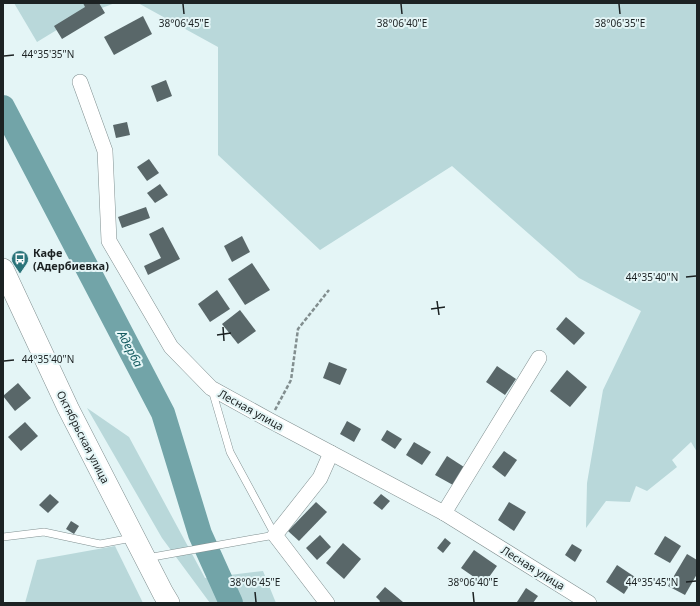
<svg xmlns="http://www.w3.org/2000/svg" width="700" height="606" font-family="'Noto Sans',sans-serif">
	<rect width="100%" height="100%" fill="#e4f5f6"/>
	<!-- green -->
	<g fill="#b9d8da">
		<path d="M14 3H115L78 17 37 42Z"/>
		<path d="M138 3H697V452L691 442 672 460 677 467 647 491 636 486 630 502 606 501 586 528 587 483 603 390 641 311 579 278 452 166 320 250 218 155V47Z"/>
		<path d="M87 408 129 437 205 578 263 571 276 603H210L162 538Z"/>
		<path d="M115 546 143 603H25L37 560Z"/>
	</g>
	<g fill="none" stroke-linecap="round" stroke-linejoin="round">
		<!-- river -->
		<path stroke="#72a4a8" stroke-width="24" d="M3 107 163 413 200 534 231 603"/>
	</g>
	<!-- building -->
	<g fill="#596769">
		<path d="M83 3H99L105 13 62 39 54 26 85 7Z"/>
		<path d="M143 16 152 34 114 55 104 37Z"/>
		<path d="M166 80 172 96 157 102 151 86Z"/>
		<path d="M127 122 130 135 116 138 113 125Z"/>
		<path d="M149 159 159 173 147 181 137 167Z"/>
		<path d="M160 184 168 195 155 203 147 193Z"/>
		<path d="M146 207 150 218 122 228 118 217Z"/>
		<path d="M163 227 180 259 148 275 144 266 161 258 149 234Z"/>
		<path d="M242 236 250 252 232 262 224 246Z"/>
		<path d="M252 263 270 290 245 305 228 279Z"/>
		<path d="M217 290 230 309 210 322 198 304Z"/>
		<path d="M240 310 256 331 238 344 222 324Z"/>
		<path d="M566 317 585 333 574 345 556 329Z"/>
		<path d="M329 362 347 369 340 385 323 378Z"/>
		<path d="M497 366 516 379 505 395 486 382Z"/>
		<path d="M567 370 587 387 570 407 550 391Z"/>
		<path d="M18 383 31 398 15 411 3 396Z"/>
		<path d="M347 421 361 429 354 442 340 434Z"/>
		<path d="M25 422 38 436 21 451 8 437Z"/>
		<path d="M387 430 402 439 395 449 381 440Z"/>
		<path d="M414 442 431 452 422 465 406 455Z"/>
		<path d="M504 451 517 460 505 477 492 467Z"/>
		<path d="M447 456 464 467 453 485 435 475Z"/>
		<path d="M50 494 59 502 48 513 39 505Z"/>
		<path d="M381 494 390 501 382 510 373 503Z"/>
		<path d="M316 502 327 512 299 541 288 531Z"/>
		<path d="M509 502 526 512 514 531 498 520Z"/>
		<path d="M71 521 79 526 74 534 66 529Z"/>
		<path d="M320 535 331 547 317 560 306 548Z"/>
		<path d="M665 536 681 546 670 563 654 554Z"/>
		<path d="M445 538 451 543 443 553 437 548Z"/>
		<path d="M343 543 361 559 344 579 326 563Z"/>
		<path d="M572 544 582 550 575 562 565 555Z"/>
		<path d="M474 550 497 566 484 584 461 568Z"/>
		<path d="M687 554 697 560V574L685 595 668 586Z"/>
		<path d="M617 565 635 577 624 594 606 582Z"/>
		<path d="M385 587 403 602 402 603H379L380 601 376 597Z"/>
		<path d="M526 588 538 596 533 603 517 602Z"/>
	</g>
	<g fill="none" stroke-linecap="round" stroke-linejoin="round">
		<defs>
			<g id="lane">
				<path d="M3 537 44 532 100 544 132 538"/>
				<path d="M147 558 275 535 230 452 212 390"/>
			</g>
			<g id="street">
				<path d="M80 82 105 151 109 241 171 347 211 388 269 420 444 513 589 603"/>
				<path d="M444 513 539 358"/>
				<path d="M327 603 275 535 320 478 331 453"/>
			</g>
			<path id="secondary" d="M3 269 68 408 163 593 169 603"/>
		</defs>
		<!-- lane casing -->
		<use href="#lane" stroke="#819091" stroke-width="8"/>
		<!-- street casing -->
		<use href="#street" stroke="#819091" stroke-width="16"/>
		<!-- secondary casing -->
		<use href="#secondary" stroke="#819091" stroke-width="22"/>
		<!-- path -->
		<path stroke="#828e8f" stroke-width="2.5" stroke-dasharray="4 2" stroke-linecap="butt" d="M275 410 291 380 298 329 329 290"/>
		<!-- lane -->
		<use href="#lane" stroke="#fff" stroke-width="7"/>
		<!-- street -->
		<use href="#street" stroke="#fff" stroke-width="15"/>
		<!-- secondary -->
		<use href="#secondary" stroke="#fff" stroke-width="21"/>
	</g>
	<!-- ticks -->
	<path fill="none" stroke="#1c2223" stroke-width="1.5" d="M183 4 184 14M401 4 402 14M619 4 620 14M4 56 14 55M686 277 696 276M437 301 439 315M431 309 445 307M223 327 224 341M217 335 231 333M4 361 14 360M686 582 696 581M255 592 256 602M473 592 474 602"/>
	<!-- icons -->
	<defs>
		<symbol id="bus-pin" viewBox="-11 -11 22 30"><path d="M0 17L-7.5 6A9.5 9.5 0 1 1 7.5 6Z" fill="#2b747a" stroke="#e4f5f6"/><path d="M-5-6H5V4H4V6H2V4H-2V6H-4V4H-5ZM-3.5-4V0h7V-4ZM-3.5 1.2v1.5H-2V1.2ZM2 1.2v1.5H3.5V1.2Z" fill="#fff"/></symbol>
	</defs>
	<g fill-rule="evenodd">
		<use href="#bus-pin" x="10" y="249" width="20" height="27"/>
	</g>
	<g text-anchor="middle" stroke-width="4" stroke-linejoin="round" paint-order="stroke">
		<!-- poi labels -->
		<g font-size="11" font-weight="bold" fill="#1c2223" stroke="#e4f5f6" text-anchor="start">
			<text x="33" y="257">Кафе<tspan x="33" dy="13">(Адербиевка)</tspan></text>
		</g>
		<!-- street labels -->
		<g font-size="11" fill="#1c2223" stroke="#e4f5f6">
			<text transform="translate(251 410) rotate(29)" y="4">Лесная улица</text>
			<text transform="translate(83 437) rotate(63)" y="4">Октябрьская улица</text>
			<text transform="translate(533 568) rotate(32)" y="4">Лесная улица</text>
		</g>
		<!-- water labels -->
		<g font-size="12" font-style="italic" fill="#135a5f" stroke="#e4f5f6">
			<text transform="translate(130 349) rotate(62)" y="4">Адерба</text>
		</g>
	</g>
	<g font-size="10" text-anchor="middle" fill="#1c2223" stroke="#e4f5f6" stroke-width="4" stroke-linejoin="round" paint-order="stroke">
		<text x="184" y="27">38°06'45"E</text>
		<text x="402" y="27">38°06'40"E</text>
		<text x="620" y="27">38°06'35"E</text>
		<text x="48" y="58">44°35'35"N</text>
		<text x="652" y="281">44°35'40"N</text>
		<text x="48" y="363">44°35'40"N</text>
		<text x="255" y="586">38°06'45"E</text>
		<text x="473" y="586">38°06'40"E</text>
		<text x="652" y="586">44°35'45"N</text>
	</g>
	<!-- border -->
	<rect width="700" height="606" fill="none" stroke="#1c2223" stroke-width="8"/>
</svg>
